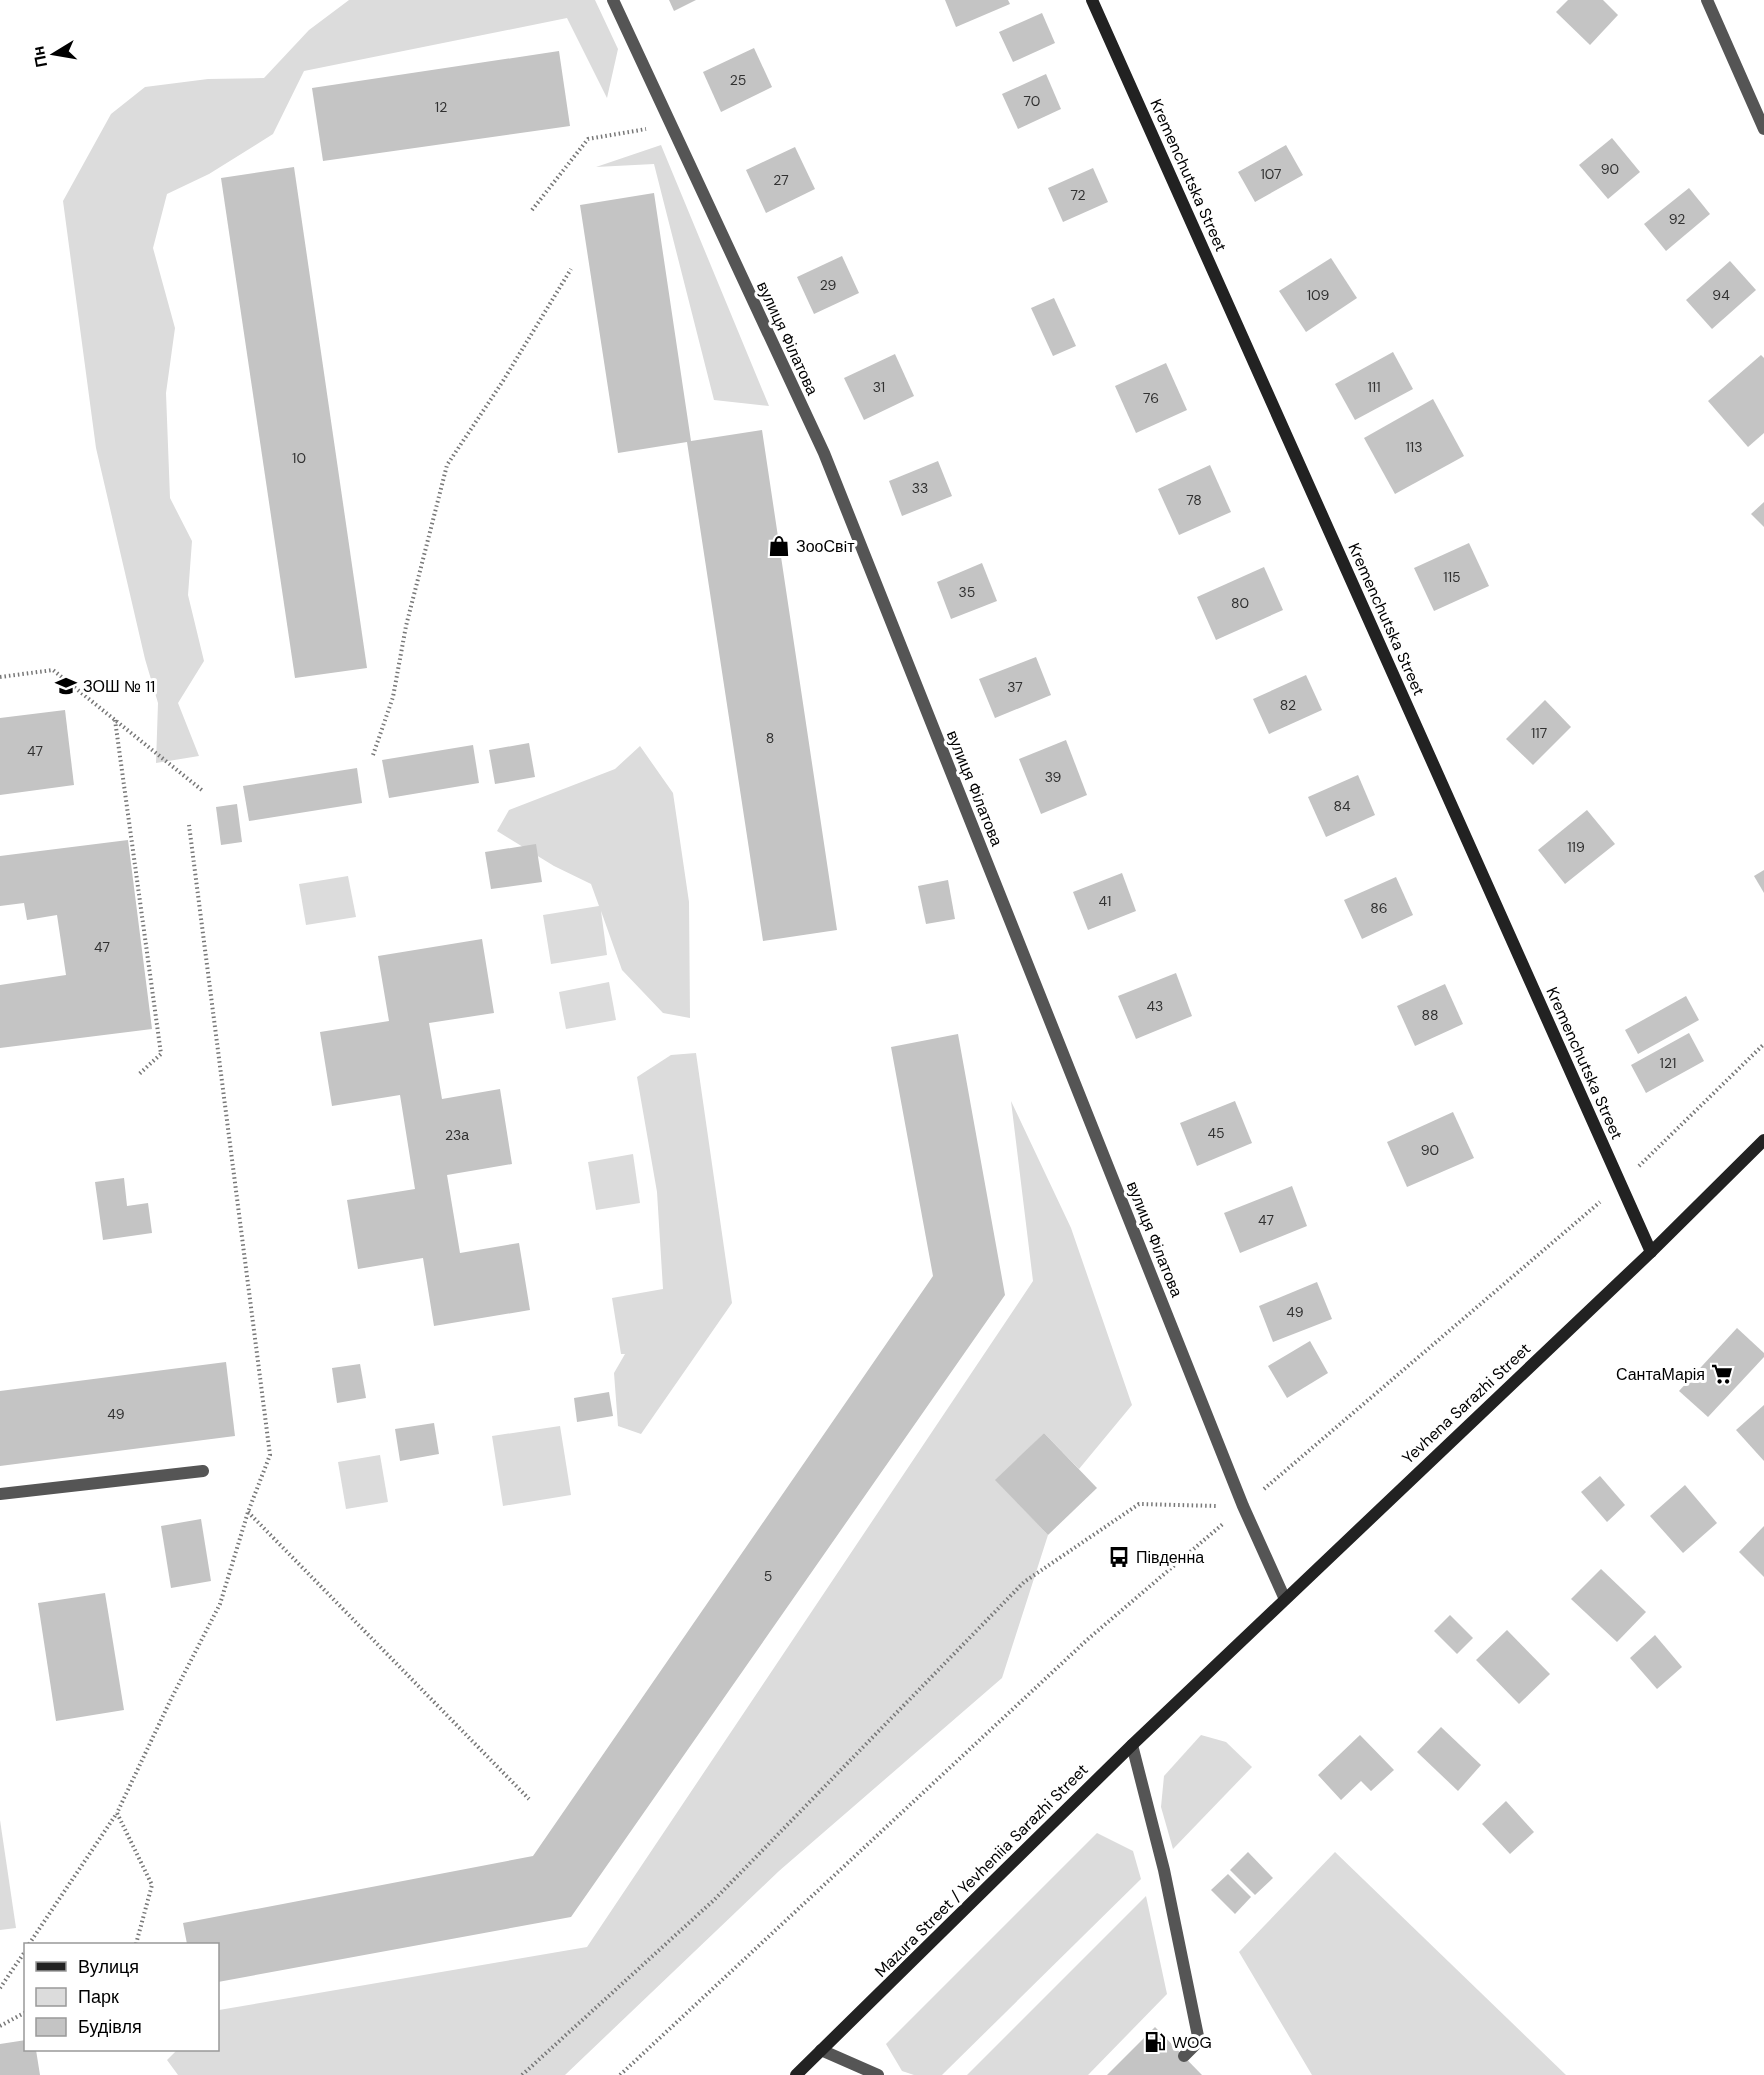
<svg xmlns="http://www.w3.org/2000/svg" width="1764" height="2075" font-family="'DM Sans',sans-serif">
	<rect width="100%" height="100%" fill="#fff"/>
	<!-- green -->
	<g fill="#dcdcdc">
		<path d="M349 0H595L618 49 607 98 567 18 304 71 273 134 209 174 167 194 153 248 175 328 166 393 170 498 192 541 188 595 204 661 178 703 199 756 156 763 158 703 145 659 96 448 63 201 111 114 145 87 208 79 264 78 309 30Z"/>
		<path d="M661 145 769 406 714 400 654 164 596 167Z"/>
		<path d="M640 746 673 793 689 902 690 1018 663 1013 622 970 601 911 607 955 551 964 543 915 599 906 591 884 554 866 497 831 509 810 615 769Z"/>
		<path d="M348 876 356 917 306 925 299 884Z"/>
		<path d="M609 982 616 1020 566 1029 559 992Z"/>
		<path d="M696 1053 732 1303 641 1434 618 1426 614 1373 625 1354H621L612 1298 663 1289 657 1192 637 1077 671 1055Z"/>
		<path d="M1011 1101 1071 1228 1132 1405 1079 1469 1044 1433 996 1480 1048 1535 1002 1678 779 1871 565 2075H178L167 2060 177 2050H218L219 2010 587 1947 1033 1281Z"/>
		<path d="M633 1154 640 1203 596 1210 588 1162Z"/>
		<path d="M560 1426 571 1495 503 1506 492 1436Z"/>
		<path d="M380 1455 388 1502 346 1509 338 1462Z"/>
		<path d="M1201 1735 1226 1742 1252 1767 1173 1849 1161 1807 1164 1776Z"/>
		<path d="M0 1820 16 1928 0 1930Z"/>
		<path d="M1097 1833 1133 1851 1141 1879 942 2075H914L902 2071 886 2044Z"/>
		<path d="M1335 1852 1566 2075H1312L1239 1952Z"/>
		<path d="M1146 1896 1167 1994 1088 2075H967Z"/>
	</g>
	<!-- building -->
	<g fill="#c4c4c4">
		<path d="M669 0H696L674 11Z"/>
		<path d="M945 0H1008L1010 4 956 27Z"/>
		<path d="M1568 0H1603L1618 15 1590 45 1556 12Z"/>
		<path d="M1042 13 1055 43 1013 62 999 32Z"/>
		<path d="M754 48 772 87 721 112 703 72Z"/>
		<path d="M559 51 570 126 323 161 312 88Z"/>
		<path d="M1046 74 1061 109 1018 129 1002 94Z"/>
		<path d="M1612 138 1640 172 1608 199 1579 165Z"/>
		<path d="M1286 145 1303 175 1255 202 1238 172Z"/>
		<path d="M795 147 815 189 766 213 746 170Z"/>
		<path d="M294 167 367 668 295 678 221 178Z"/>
		<path d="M1093 168 1108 202 1063 222 1048 188Z"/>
		<path d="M1689 188 1710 214 1666 251 1644 224Z"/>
		<path d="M654 193 691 441 762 430 837 930 763 941 687 442 618 453 580 205Z"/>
		<path d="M842 256 859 293 814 314 797 277Z"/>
		<path d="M1331 258 1357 298 1306 332 1279 291Z"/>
		<path d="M1730 261 1756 290 1712 329 1686 300Z"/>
		<path d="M1054 298 1076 346 1053 356 1031 308Z"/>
		<path d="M1393 352 1413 389 1355 420 1335 384Z"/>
		<path d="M895 354 914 396 864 420 844 378Z"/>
		<path d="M1761 355 1764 358V433L1748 447 1708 401Z"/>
		<path d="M1166 363 1187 410 1136 433 1115 386Z"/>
		<path d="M1433 399 1464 456 1395 494 1364 438Z"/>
		<path d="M938 461 952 496 902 516 889 481Z"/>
		<path d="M1210 465 1231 512 1179 535 1158 489Z"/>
		<path d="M1764 502V527L1751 514Z"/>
		<path d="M1469 543 1489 586 1434 611 1414 568Z"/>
		<path d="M982 563 997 601 951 619 937 582Z"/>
		<path d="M1264 567 1283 610 1216 640 1197 597Z"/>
		<path d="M1036 657 1051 695 995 718 979 679Z"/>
		<path d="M1306 675 1322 710 1269 734 1253 699Z"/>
		<path d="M1545 700 1571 727 1533 765 1506 739Z"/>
		<path d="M65 710 74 785 0 795V718Z"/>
		<path d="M1066 740 1087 795 1041 814 1019 759Z"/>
		<path d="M529 743 535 777 495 784 489 750Z"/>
		<path d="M473 745 479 783 389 798 382 760Z"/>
		<path d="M357 768 362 803 249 821 243 786Z"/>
		<path d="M1358 775 1375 815 1326 837 1308 797Z"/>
		<path d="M237 804 242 842 221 845 216 807Z"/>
		<path d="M1587 810 1615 844 1565 884 1538 850Z"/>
		<path d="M128 840 152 1029 0 1048V985L66 975 57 915 27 920 24 903 0 906V856Z"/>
		<path d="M536 844 542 882 491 889 485 852Z"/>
		<path d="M1764 870V893L1754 876Z"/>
		<path d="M1122 873 1136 911 1088 930 1073 892Z"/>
		<path d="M1396 877 1413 915 1362 939 1344 900Z"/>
		<path d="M948 880 955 919 926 924 918 886Z"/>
		<path d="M482 939 494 1013 429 1023 442 1099 500 1089 512 1164 447 1175 460 1253 519 1243 530 1310 434 1326 423 1258 358 1269 347 1200 415 1189 400 1095 332 1106 320 1032 389 1021 378 956Z"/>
		<path d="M1176 973 1192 1016 1136 1039 1118 996Z"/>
		<path d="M1445 984 1463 1024 1415 1046 1397 1006Z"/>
		<path d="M1686 996 1699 1020 1638 1054 1625 1030Z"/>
		<path d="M1689 1033 1704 1061 1646 1093 1631 1065Z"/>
		<path d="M958 1034 1005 1295 571 1917 218 1982V1944H187L183 1923 533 1856 933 1276 891 1047Z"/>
		<path d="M1235 1101 1252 1143 1197 1166 1180 1123Z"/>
		<path d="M1453 1112 1474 1158 1407 1187 1387 1142Z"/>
		<path d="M124 1178 127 1206 148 1203 152 1233 103 1240 95 1182Z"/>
		<path d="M1292 1186 1307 1226 1240 1253 1224 1213Z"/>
		<path d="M1317 1282 1332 1319 1273 1342 1259 1306Z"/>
		<path d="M1737 1328 1764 1353V1357L1708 1417 1679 1391Z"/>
		<path d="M1310 1341 1328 1373 1287 1398 1268 1366Z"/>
		<path d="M226 1362 235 1436 0 1466V1391Z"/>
		<path d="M360 1364 366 1398 337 1403 332 1368Z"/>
		<path d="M609 1392 613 1416 577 1422 574 1398Z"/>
		<path d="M1764 1405V1461L1736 1430Z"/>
		<path d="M434 1423 439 1454 400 1461 395 1429Z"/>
		<path d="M1044 1433 1097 1488 1048 1535 995 1480Z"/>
		<path d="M1600 1476 1625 1505 1607 1522 1581 1492Z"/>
		<path d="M1685 1485 1717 1523 1683 1553 1650 1516Z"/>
		<path d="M201 1519 211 1581 171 1588 161 1526Z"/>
		<path d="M1764 1526V1577L1739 1552Z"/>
		<path d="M1601 1569 1646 1612 1617 1642 1571 1599Z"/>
		<path d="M105 1593 124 1710 56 1721 38 1603Z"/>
		<path d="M1450 1615 1473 1638 1457 1654 1434 1631Z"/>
		<path d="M1507 1630 1550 1674 1519 1704 1476 1660Z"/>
		<path d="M1655 1635 1682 1667 1657 1689 1630 1658Z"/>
		<path d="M1441 1727 1481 1765 1458 1791 1417 1752Z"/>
		<path d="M1360 1735 1394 1770 1371 1791 1361 1781 1341 1800 1318 1775Z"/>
		<path d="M1506 1801 1534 1832 1510 1854 1482 1824Z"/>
		<path d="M1248 1852 1273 1878 1255 1895 1230 1870Z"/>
		<path d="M1228 1874 1251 1897 1235 1914 1211 1890Z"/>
		<path d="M1155 2027 1202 2075H1107Z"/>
		<path d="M26 2040V2050H36L40 2075H0V2044Z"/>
	</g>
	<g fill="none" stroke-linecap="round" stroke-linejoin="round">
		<!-- path -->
		<g stroke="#777" stroke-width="4" stroke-dasharray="1.5 3" stroke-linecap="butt">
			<path d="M532 210 588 139 646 129"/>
			<path d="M0 677 53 670 203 791"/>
			<path d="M115 720 161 1054 138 1075"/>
			<path d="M373 755 393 697 406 626 447 465 503 381 571 269"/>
			<path d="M1639 1166 1764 1044"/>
			<path d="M1264 1489 1600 1202"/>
			<path d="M248 1512 529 1799"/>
			<path d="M29 1944 117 1813"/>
			<path d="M136 1944 152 1885 117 1813 171 1699 220 1604 248 1512 270 1455 189 825"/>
			<path d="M0 1988 26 1950"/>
			<path d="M0 2026 26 2012"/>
			<path d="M522 2075 714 1900 1024 1582 1139 1504 1217 1506"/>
			<path d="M620 2075 1088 1639 1224 1523"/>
		</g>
		<!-- lane -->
		<g stroke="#555" stroke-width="12">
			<path d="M0 1494 203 1471"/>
			<path d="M1132 1745 1164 1870 1199 2041 1184 2056"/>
			<path d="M821 2050 878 2075"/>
		</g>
		<!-- street -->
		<g stroke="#555" stroke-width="12">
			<path d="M613 0 824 453 1243 1506 1284 1597"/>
			<path d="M1707 0 1764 129"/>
		</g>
		<!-- secondary -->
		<g stroke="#222" stroke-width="12">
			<path d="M1092 0 1651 1252"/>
			<path d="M796 2075 1132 1745 1651 1252 1764 1140"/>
		</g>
	</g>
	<!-- icons -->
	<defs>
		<symbol id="shop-bare" viewBox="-9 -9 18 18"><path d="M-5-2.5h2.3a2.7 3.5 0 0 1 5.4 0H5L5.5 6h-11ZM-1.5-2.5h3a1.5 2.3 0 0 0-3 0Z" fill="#000" stroke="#fff" stroke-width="2.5" paint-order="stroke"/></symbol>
		<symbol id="school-bare" viewBox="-9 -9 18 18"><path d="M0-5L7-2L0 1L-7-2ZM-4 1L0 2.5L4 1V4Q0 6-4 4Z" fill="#000" stroke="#fff" stroke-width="2.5" paint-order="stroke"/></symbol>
		<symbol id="supermarket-bare" viewBox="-9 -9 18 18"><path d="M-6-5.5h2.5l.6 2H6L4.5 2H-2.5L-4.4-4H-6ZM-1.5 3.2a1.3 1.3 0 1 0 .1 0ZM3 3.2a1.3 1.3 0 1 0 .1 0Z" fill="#000" stroke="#fff" stroke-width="2.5" paint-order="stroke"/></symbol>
		<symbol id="bus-bare" viewBox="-9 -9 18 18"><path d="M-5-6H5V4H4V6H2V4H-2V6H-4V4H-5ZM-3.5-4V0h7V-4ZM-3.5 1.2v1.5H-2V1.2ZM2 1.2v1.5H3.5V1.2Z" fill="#000" stroke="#fff" stroke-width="2.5" paint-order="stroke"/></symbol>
		<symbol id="fuel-bare" viewBox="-9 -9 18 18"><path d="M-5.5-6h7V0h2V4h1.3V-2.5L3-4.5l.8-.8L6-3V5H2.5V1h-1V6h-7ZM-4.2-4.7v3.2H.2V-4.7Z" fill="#000" stroke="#fff" stroke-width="2.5" paint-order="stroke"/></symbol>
	</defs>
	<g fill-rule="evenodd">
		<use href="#shop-bare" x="764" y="531" width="30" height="30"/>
		<use href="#school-bare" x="51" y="671" width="30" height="30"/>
		<use href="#supermarket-bare" x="1707" y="1359" width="30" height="30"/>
		<use href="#bus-bare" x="1104" y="1542" width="30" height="30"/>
		<use href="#fuel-bare" x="1140" y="2027" width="30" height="30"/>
	</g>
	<g text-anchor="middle" stroke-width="6" stroke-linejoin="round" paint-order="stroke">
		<!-- number labels -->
		<g font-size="14" fill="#313131">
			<text x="738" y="85">25</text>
			<text x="1032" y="106">70</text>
			<text x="441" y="112">12</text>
			<text x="1610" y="174">90</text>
			<text x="1271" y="179">107</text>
			<text x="781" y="185">27</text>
			<text x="1078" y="200">72</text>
			<text x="1677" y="224">92</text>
			<text x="828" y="290">29</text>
			<text x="1318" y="300">109</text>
			<text x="1721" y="300">94</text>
			<text x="879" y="392">31</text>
			<text x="1374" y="392">111</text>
			<text x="1151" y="403">76</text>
			<text x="1414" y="452">113</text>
			<text x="299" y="463">10</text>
			<text x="920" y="493">33</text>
			<text x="1194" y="505">78</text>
			<text x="1452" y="582">115</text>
			<text x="967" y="597">35</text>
			<text x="1240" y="608">80</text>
			<text x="1015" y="692">37</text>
			<text x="1288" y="710">82</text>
			<text x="1539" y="738">117</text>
			<text x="770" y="743">8</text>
			<text x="35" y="756">47</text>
			<text x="1053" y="782">39</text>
			<text x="1342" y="811">84</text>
			<text x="1576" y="852">119</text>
			<text x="1105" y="906">41</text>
			<text x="1379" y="913">86</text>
			<text x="102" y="952">47</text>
			<text x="1155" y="1011">43</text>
			<text x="1430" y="1020">88</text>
			<text x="1668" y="1068">121</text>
			<text x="1216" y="1138">45</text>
			<text x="457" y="1140">23а</text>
			<text x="1430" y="1155">90</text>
			<text x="1266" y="1225">47</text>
			<text x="1295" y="1317">49</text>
			<text x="116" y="1419">49</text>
			<text x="768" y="1581">5</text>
		</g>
		<!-- street labels -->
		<g font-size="16" fill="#000" stroke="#fff">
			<text transform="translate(1189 175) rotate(66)" y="6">Kremenchutska Street</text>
			<text transform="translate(788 338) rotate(65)" y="6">вулиця Філатова</text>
			<text transform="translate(1387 619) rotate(66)" y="6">Kremenchutska Street</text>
			<text transform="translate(975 788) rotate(68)" y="6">вулиця Філатова</text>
			<text transform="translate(1585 1063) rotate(66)" y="6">Kremenchutska Street</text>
			<text transform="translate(1155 1239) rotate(68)" y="6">вулиця Філатова</text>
			<text transform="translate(1466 1403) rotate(-43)" y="6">Yevhena Sarazhi Street</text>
			<text transform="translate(981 1870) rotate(-45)" y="6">Mazura Street / Yevheniia Sarazhi Street</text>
		</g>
		<!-- poi labels -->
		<g font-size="16" fill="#000" stroke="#fff" text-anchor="start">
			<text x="796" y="552">ЗооСвiт</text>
			<text x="83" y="692">ЗОШ № 11</text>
			<text x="1705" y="1380" text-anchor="end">СантаМарія</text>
			<text x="1136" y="1563">Південна</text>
			<text x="1172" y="2048">WOG</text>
		</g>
	</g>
	<!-- legend -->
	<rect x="24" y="1943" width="195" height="108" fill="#ffffff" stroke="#999999" stroke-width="1.5"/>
	<rect x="36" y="1962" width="30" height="9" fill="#222222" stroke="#999999" stroke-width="1.5"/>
	<text x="78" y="1973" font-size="18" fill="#000000">Вулиця</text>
	<rect x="36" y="1988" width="30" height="18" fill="#dcdcdc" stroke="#999999" stroke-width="1.5"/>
	<text x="78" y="2003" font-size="18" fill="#000000">Парк</text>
	<rect x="36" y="2018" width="30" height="18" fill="#c4c4c4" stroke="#999999" stroke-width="1.5"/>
	<text x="78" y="2033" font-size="18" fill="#000000">Будівля</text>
	<!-- north arrow -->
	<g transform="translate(54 54) rotate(259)" stroke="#ffffff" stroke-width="4.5" paint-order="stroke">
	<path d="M0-4.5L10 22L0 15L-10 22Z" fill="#000000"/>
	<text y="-9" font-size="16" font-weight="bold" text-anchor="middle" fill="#000000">Пн</text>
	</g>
</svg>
